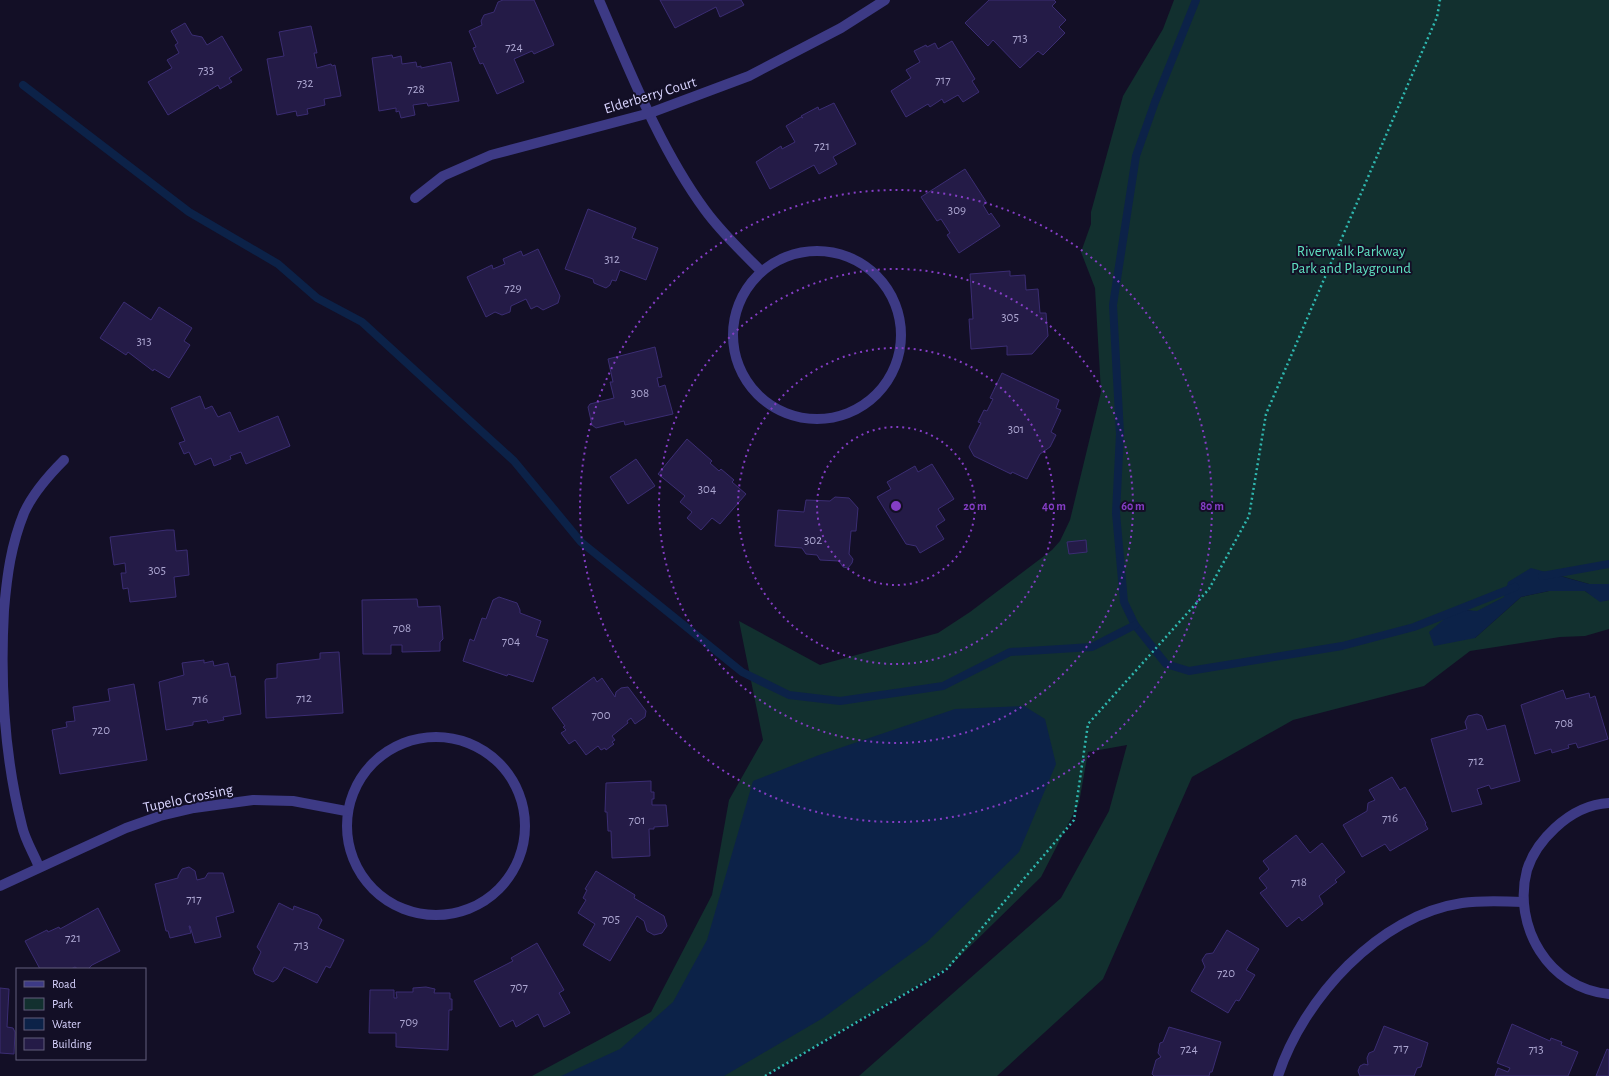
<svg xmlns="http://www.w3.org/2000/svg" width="1609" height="1076" font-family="'Alegreya Sans',sans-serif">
	<rect width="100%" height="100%" fill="#130f26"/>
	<!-- green -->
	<path fill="#12302f" d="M1174 0H1609V584H1589L1550 573 1477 612 1467 610 1475 638 1521 597 1549 591H1585L1600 601 1609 600V629L1585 636 1560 637 1470 651 1424 686 1293 720 1192 777 1103 979 997 1076H859L1061 898 1109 811 1127 745 1088 752 1079 803 1041 877 950 966 765 1076H532L651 1012 712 895 729 800 763 740 739 621 820 665 823 664 938 633 970 612 1052 550 1060 541 1070 520 1101 392 1095 288 1081 252 1091 224V212L1123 96 1163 29Z"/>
	<!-- water -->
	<g fill="#0c2248">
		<path d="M1531 568 1589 584H1609V600L1600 602 1585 591H1549L1521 597 1475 638 1434 646 1429 632 1456 609 1477 611 1504 597 1508 582Z"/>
		<path d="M1024 706 1045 719 1056 764 1019 852 927 942 823 1018 724 1076H561L620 1049 673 1002 707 940 753 781 819 755 955 709Z"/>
	</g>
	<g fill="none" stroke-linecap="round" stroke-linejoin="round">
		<!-- stream -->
		<g stroke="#0c2248" stroke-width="8">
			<path d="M1196 0 1155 102 1136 156 1113 305 1120 434 1116 513 1124 602 1135 625 1166 664 1189 671 1342 646 1414 627 1515 587"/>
			<path d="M23 85 189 212 278 264 317 298 362 322 514 461 581 542 742 672 789 695 840 701 943 686 1010 652 1092 647 1135 625"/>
			<path d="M1542 576 1609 564"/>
		</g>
	</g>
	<!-- building -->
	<g fill="#241b47" stroke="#3b2d73">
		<path d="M503 0H534L554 45 534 54 532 51 514 59 524 82 497 94 483 63 480 64 473 48 476 47 469 31 482 25 481 21 484 15 494 12 498 2Z"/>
		<path d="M660 0H741L744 5 720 17 716 7 675 28Z"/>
		<path d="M989 0H1054L1056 2 1052 6 1066 20 1059 27 1065 33 1043 55 1038 51 1020 68 993 40 988 46 965 23Z"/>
		<path d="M185 23 192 35 202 37 207 45 222 36 242 70 229 78 232 82 220 89 218 85 168 115 148 82 172 68 167 60 179 53 175 45 178 43 171 31Z"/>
		<path d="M311 26 317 53H314L317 68 331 64 332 66 335 65 341 96 324 99 325 105 307 109 308 114 297 116 296 111 277 115 267 59 284 56 279 32Z"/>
		<path d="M952 41 975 79 972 81 979 92 963 102 958 95 944 103 942 99 930 107 928 104 906 117 891 91 911 78 906 70 920 62 914 51 926 45 927 47 935 43 938 49Z"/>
		<path d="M392 55 393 58 401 56 402 64 416 62 417 67 421 66V68L451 62 459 101 428 106 427 103 413 105 415 115 401 118 399 111 396 112V108L379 111 372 58Z"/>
		<path d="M834 103 856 144 833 157 837 164 819 174 814 165 770 189 756 162 781 146 782 149 795 142 786 126 801 117 803 118 801 116 818 107 819 110Z"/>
		<path d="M965 169 987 203 983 205 989 215 991 213 1000 226 959 253 947 235 950 233 941 219 937 221 921 197Z"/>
		<path d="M588 209 636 228 632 238 658 248 646 280 620 270 616 281 612 280 610 285 606 288 594 283 593 279 565 269Z"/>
		<path d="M538 249 560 296 558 303 543 310 537 306 531 309 526 299 511 306 510 312 502 315 495 312 486 317 467 277 492 265 493 269 505 264 503 259 521 251 523 256Z"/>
		<path d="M1010 271V276L1025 275 1026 290 1038 289 1040 313H1046L1048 336 1032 354 1007 355V346L971 349 969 319H973L970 274Z"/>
		<path d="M124 302 151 320 159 307 192 328 184 341 190 345 169 378 154 369 153 371 128 352 126 355 100 338Z"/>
		<path d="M655 347 662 377 657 378 659 387 665 385 673 414 625 425 624 421 596 428 592 425 588 407 590 404 614 398 610 382H613L608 359Z"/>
		<path d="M1002 373 1059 400 1056 408 1061 410 1051 432 1056 435 1050 447 1040 454 1027 479 1012 472 1011 474 974 456 969 447 981 423 978 422 984 410 987 411 993 399 990 398Z"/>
		<path d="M200 396 205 409 212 406 218 417 230 412 239 432 278 416 290 446 246 464 241 452 230 456 231 459 214 466 211 458 195 465 189 452 184 454 179 443 185 441 171 408Z"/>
		<path d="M687 439 712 461 710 463 719 471 721 469 734 480 732 482 746 494 720 524 712 518 701 530 687 518 692 512 680 502 685 496 658 474Z"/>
		<path d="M636 459 655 486 628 504 610 477Z"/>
		<path d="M932 464 954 499 938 509 945 520 936 526 944 539 920 553 916 546 906 544 877 497 891 489 887 482 915 466 918 472Z"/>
		<path d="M835 497 849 498 858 508 856 531H851L849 554 853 559 852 563 848 568 843 567 839 561 820 560 817 555 806 554 802 548 775 546 778 510 804 512 806 500 830 501Z"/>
		<path d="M167 530H174L176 551 187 550 189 575 174 577 176 597 130 602 128 588 123 589 121 573H126L125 563 114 565 110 537Z"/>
		<path d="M1086 540 1087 552 1069 554 1067 542Z"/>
		<path d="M499 597 517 603 520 610V613L541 621 536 636 548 640 533 682 508 674 507 676 463 661 470 639 474 641 482 618 486 619 493 600Z"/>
		<path d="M417 599 418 607 440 606 443 639 440 642V651L402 652V645H391V654H363L362 600Z"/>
		<path d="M339 652 343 713 266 718 265 681 266 679 277 678V664L320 659V653Z"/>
		<path d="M204 660V663L213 661 214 666 228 663 231 677 235 676 241 714 223 717 224 720 208 723 207 720 193 722V725L166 730 159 682 184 675 182 663Z"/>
		<path d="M594 677 597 682 602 678 615 697 616 692 621 688 628 687 646 711 645 717 635 724 631 718 627 721 628 723 612 736 615 740 612 742 614 744 606 750 605 748 601 750 598 746 586 755 575 740 569 744 561 733 566 730 563 727 565 726 552 708Z"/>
		<path d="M134 684 147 760 60 774 52 730 67 727 66 722 75 721 73 707 110 701 108 689Z"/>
		<path d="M1563 690 1566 699 1589 693 1590 698 1595 696 1608 739 1578 748 1576 743 1568 745 1569 748 1552 753 1551 749 1535 754 1521 705Z"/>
		<path d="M1477 714 1482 716 1487 730 1505 725 1520 781 1491 789 1489 785 1477 789 1482 804 1452 812 1431 739 1467 729 1465 722 1468 716Z"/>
		<path d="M1392 777 1400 790 1405 787 1426 823 1425 824 1428 829 1390 851 1385 844 1362 857 1343 825 1367 811 1368 803 1375 800 1369 790Z"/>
		<path d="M651 781V792H654V799H652V805H666L668 826 654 827V829H649L650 856 612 858 611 831H608L607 812H605L606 783Z"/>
		<path d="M1296 835 1310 853 1322 843 1345 872 1335 880 1337 882 1319 896 1323 904 1302 921 1299 917 1287 927 1260 893 1267 888 1259 878 1269 869 1263 861Z"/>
		<path d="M189 867 195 871 197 880 205 878 208 873H223L234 912 216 917 221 937 195 943 190 926H189L191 933 170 938 168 931H166L155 884 178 878V876L182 869Z"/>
		<path d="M596 871 635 895 634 898 664 916 667 926 662 933 654 935 647 931 644 921 637 916 610 961 583 945 595 924 578 913 586 900 583 898 587 890 585 889Z"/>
		<path d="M279 903 293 910 294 906 318 915 322 920 318 928 344 940 330 968 326 966 317 983 284 967 277 979 273 982 255 974 253 969 261 952 257 947Z"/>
		<path d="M98 908 120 951 92 965 88 969H78L75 967 71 969H40L25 941 47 930 48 932 59 927 60 929Z"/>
		<path d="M1227 930 1259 949 1246 970 1255 975 1239 1001 1236 1000 1228 1013 1191 991 1205 967 1202 960 1206 954 1213 953Z"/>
		<path d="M537 943 564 990 559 993 570 1013 544 1027 538 1014 516 1027 513 1020 500 1027 474 981 513 961 511 958Z"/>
		<path d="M426 987 435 989 434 993H450V999H452V1010H449L448 1050 396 1047V1033H369L370 990H394V998H397L396 992H413V988Z"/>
		<path d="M0 988 9 989 7 1027 13 1028 15 1032 14 1054 0 1053Z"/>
		<path d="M1512 1024 1550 1041 1551 1038 1562 1042 1561 1045 1578 1052 1568 1076H1495L1498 1068 1508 1072 1510 1068 1497 1063Z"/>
		<path d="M1384 1026 1428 1043 1421 1067 1417 1068 1414 1076H1360L1358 1071 1360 1066 1364 1064 1368 1065 1367 1058 1369 1053 1374 1051Z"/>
		<path d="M1169 1027 1221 1042 1212 1072H1210L1209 1076H1154L1152 1074 1156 1060 1161 1057 1158 1053 1160 1043 1163 1042Z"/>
		<path d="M1607 1049 1609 1050V1076H1596Z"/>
	</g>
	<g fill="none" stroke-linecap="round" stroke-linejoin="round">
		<!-- path -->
		<path stroke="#2fb8b0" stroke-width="2.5" stroke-dasharray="2 3" stroke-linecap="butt" d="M765 1076 946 970 1074 820 1088 724 1209 589 1249 516 1266 414 1437 17 1440 0"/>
		<!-- minor -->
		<g stroke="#3d3a85" stroke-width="10">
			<path d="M599 0C629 69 660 149 705 210 721 232 741 251 760 270"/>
			<path d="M415 198 443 176 491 155 650 113 749 76 841 28 885 0"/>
			<circle cx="817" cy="335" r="84"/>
			<circle cx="436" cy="826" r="89"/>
			<path d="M1609 803C1589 804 1570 814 1555 828 1543 839 1532 854 1527 870 1512 926 1549 989 1609 994"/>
			<path d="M39 867C34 854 25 840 22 826 4 755 0 682 4 610 7 575 11 545 24 513 33 493 49 475 64 460"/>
			<path d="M0 886 126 828 160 816 194 808 253 800 293 801 346 811"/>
			<path d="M1278 1076C1303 999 1379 915 1462 903 1482 900 1503 901 1523 902"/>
		</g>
	</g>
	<!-- distance rings -->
	<g fill="none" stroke="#843dc5" stroke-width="2" stroke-dasharray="2 4">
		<circle cx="896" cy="506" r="79"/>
		<circle cx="896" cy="506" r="158"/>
		<circle cx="896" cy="506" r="237"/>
		<circle cx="896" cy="506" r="316"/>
	</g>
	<g text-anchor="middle" stroke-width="4" stroke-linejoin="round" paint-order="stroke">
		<!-- number labels -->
		<g font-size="13" fill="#aca6d1">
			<text x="1020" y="42">713</text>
			<text x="514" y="51">724</text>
			<text x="206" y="74">733</text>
			<text x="943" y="84">717</text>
			<text x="305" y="87">732</text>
			<text x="416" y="93">728</text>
			<text x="822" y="150">721</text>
			<text x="957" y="214">309</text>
			<text x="612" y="263">312</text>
			<text x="513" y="292">729</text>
			<text x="1010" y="321">305</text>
			<text x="144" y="345">313</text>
			<text x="640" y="397">308</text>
			<text x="1016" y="433">301</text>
			<text x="707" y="493">304</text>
			<text x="813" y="544">302</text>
			<text x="157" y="574">305</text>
			<text x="402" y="632">708</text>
			<text x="511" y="645">704</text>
			<text x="304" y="702">712</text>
			<text x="200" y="703">716</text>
			<text x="601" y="719">700</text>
			<text x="1564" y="727">708</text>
			<text x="101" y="734">720</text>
			<text x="1476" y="765">712</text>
			<text x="1390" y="822">716</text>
			<text x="637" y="824">701</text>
			<text x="1299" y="886">718</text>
			<text x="194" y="903">717</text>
			<text x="611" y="923">705</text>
			<text x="73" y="942">721</text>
			<text x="301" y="949">713</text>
			<text x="1226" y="977">720</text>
			<text x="519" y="991">707</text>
			<text x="409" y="1026">709</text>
			<text x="1401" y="1052">717</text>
			<text x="1189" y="1053">724</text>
			<text x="1536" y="1053">713</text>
		</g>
		<!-- street labels -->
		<g font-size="15" fill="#d9d4ff" stroke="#130f26">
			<text transform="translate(650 95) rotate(-17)" y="5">Elderberry Court</text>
			<text transform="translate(188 798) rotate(-12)" y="5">Tupelo Crossing</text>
		</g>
		<!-- park labels -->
		<g font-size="15" fill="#5fe0c0" stroke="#130f26">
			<text x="1351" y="256">Riverwalk Parkway<tspan x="1351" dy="17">Park and Playground</tspan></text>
		</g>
	</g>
	<circle cx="896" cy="506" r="6" fill="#843dc5" stroke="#130f26" stroke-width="2"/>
	<g font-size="12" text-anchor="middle" font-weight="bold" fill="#843dc5" stroke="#130f26" stroke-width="4" stroke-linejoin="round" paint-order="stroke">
		<text x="975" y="510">20 m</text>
		<text x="1054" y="510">40 m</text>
		<text x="1133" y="510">60 m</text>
		<text x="1212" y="510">80 m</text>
	</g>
	<!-- legend -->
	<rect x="16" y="968" width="130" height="92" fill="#130f26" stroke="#625e7d"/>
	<rect x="24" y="981" width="20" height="6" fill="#3d3a85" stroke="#625e7d"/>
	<text x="52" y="988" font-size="12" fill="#d9d4ff">Road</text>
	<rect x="24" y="998" width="20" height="12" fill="#12302f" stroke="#625e7d"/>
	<text x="52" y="1008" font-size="12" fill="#d9d4ff">Park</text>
	<rect x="24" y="1018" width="20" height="12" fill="#0c2248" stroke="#625e7d"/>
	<text x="52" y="1028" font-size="12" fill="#d9d4ff">Water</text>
	<rect x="24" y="1038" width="20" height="12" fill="#241b47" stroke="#625e7d"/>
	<text x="52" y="1048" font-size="12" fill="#d9d4ff">Building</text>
</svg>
